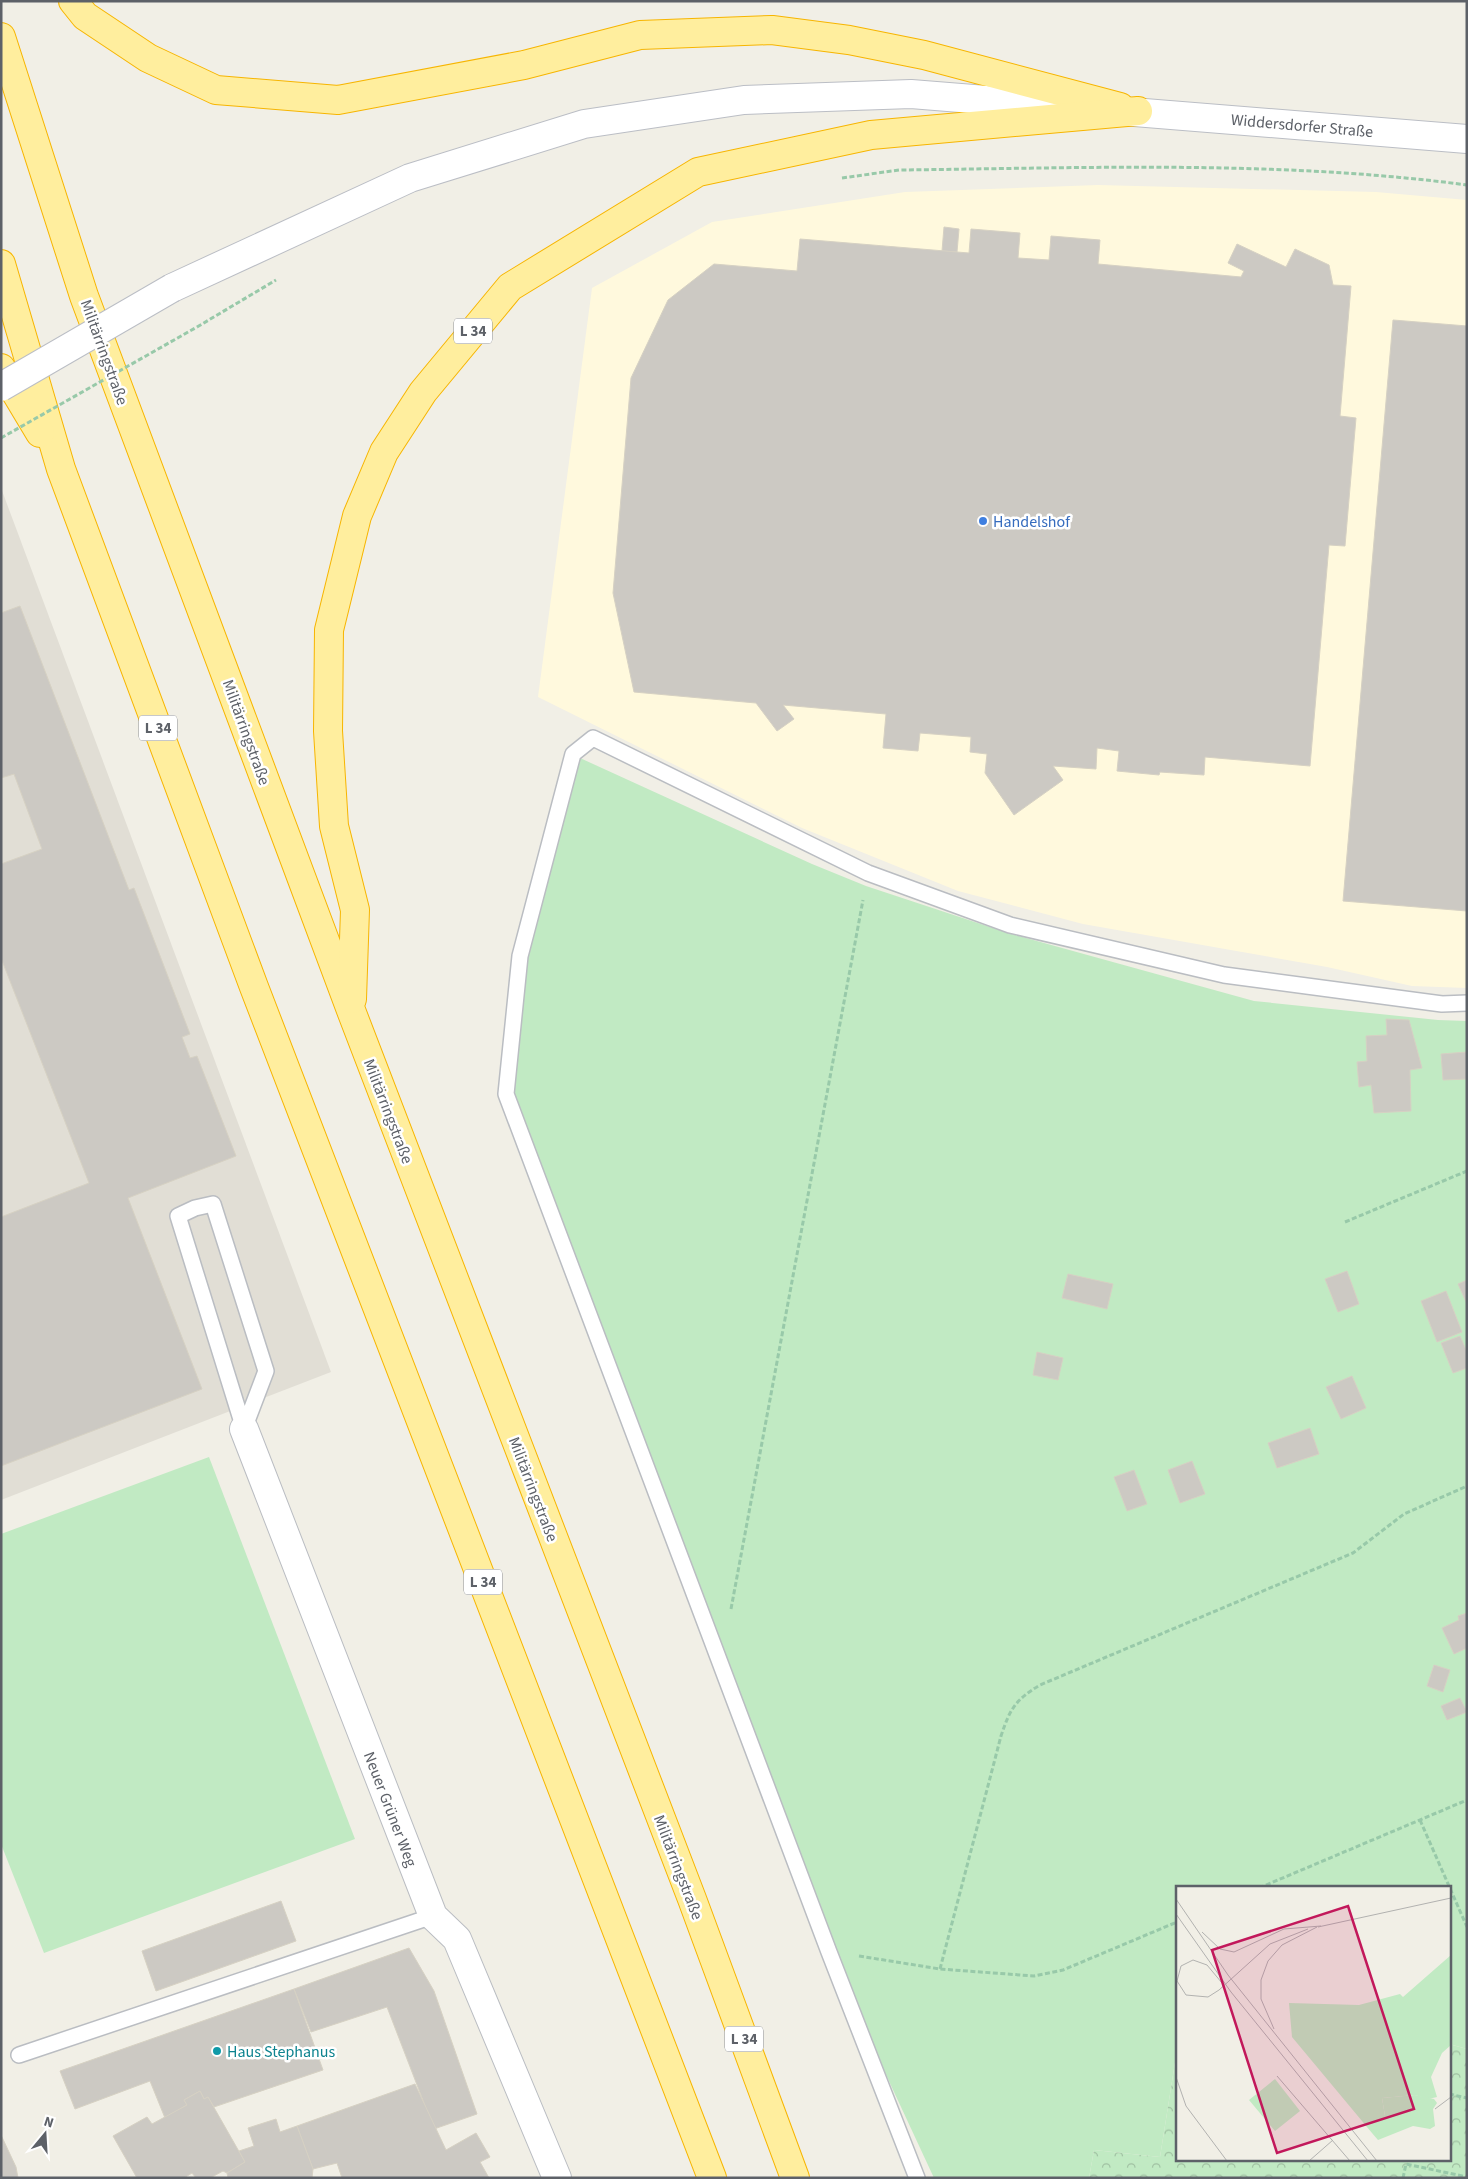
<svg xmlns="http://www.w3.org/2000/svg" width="1468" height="2179" font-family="'Source Sans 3',sans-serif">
	<defs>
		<pattern id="park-crowns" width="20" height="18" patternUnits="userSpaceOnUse" patternTransform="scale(1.25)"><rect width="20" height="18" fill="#c1eac3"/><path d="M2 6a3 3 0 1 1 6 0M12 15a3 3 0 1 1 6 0" fill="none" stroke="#a0c1a2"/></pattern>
	</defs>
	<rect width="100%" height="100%" fill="#f1efe6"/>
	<!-- commercial -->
	<path fill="#fff9dd" d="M1098 185 1376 192 1467 200V988L1412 986 1327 967 1083 924 958 891 802 828 538 697 592 288 712 222 905 192Z"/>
	<!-- education -->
	<path fill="#e1ded5" d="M1 488 331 1372 1 1500Z"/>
	<!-- green -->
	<g fill="#c1eac3">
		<path d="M580 758 812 864 866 886 1008 933 1254 1001 1438 1020 1467 1021V2049L1449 2044V1888H1177V2050L1160 2157 1094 2150 1089 2178H934L829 1952 506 1094 520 956Z"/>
		<path d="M209 1457 355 1839 44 1953 1 1844V1534Z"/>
	</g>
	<!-- park -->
	<path fill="url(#park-crowns)" d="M1449 2044 1467 2049V2178H1089L1094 2150 1160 2157 1177 2050V2160H1449Z"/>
	<!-- building -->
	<g fill="#ccc9c3" stroke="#d6d1c3">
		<path d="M944 227 959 229 957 252 942 251Z"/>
		<path d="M971 229 1020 233 1018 258 1049 260 1051 236 1100 240 1098 264 1241 277 1244 271 1228 263 1237 244 1286 267 1295 249 1329 265 1333 285 1351 286 1340 416 1356 418 1345 546 1329 545 1310 766 1205 757 1204 775 1160 772 1159 775 1117 771 1119 751 1097 748 1096 769 1053 766 1063 780 1014 815 985 773 987 754 970 752 971 737 920 733 918 751 883 748 886 714 783 705 794 719 777 731 756 703 634 692 613 593 631 378 668 300 714 264 797 271 800 239 969 253Z"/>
		<path d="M1393 320 1467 326V911L1343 901Z"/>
		<path d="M20 606 129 890 134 888 190 1034 182 1037 190 1058 197 1056 236 1156 128 1198 202 1389 1 1466V1217L89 1183 1 958V864L42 849 14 774 1 778V613Z"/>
		<path d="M1386 1019 1409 1020 1422 1068 1410 1070 1411 1111 1374 1113 1371 1085 1359 1087 1357 1062 1367 1061 1366 1036 1387 1035Z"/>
		<path d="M1467 1052V1079L1443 1080 1441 1054Z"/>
		<path d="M1347 1271 1359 1304 1338 1312 1325 1279Z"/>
		<path d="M1068 1274 1113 1284 1107 1309 1062 1298Z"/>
		<path d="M1467 1280V1304L1458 1284Z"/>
		<path d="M1446 1291 1462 1332 1437 1342 1421 1301Z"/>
		<path d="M1460 1336 1467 1352V1368L1453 1373 1441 1343Z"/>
		<path d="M1037 1352 1063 1358 1058 1380 1033 1375Z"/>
		<path d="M1352 1376 1366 1408 1341 1419 1326 1387Z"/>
		<path d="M1310 1428 1319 1454 1277 1468 1268 1443Z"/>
		<path d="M1192 1461 1205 1494 1180 1503 1168 1470Z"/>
		<path d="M1134 1470 1147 1504 1127 1511 1114 1477Z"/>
		<path d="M1467 1613V1648L1454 1654 1442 1628 1459 1620 1458 1616Z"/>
		<path d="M1434 1665 1450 1670 1443 1692 1427 1686Z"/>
		<path d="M1460 1698 1467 1712 1447 1720 1441 1706Z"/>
		<path d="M281 1901 296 1941 156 1991 142 1951Z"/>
		<path d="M409 1948 434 1991 477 2114 434 2129 387 2007 311 2032 294 1989Z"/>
		<path d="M294 1989 323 2070 214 2107 208 2097 204 2099 200 2091 184 2100 187 2105 165 2118 150 2081 75 2109 60 2071Z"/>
		<path d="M415 2084 446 2150 476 2133 490 2157 480 2162 489 2178H342L337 2163 313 2169 297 2126Z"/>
		<path d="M200 2091 204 2099 208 2097 245 2162 227 2173 223 2171 210 2178H196L192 2173 184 2178H137L113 2136 147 2117 152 2124 187 2105 184 2100Z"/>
		<path d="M276 2119 280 2132 297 2126 313 2169 312 2178H228L227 2173 245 2162 239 2151 254 2146 248 2128Z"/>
		<path d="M1 2135 16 2167 18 2178H1Z"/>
	</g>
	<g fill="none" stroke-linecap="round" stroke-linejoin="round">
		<defs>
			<g id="service">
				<path d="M213 1204 266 1371 244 1429 178 1216 195 1208Z"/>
				<path d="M19 2055 433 1916"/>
				<path d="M917 2178 829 1952 506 1094 520 956 573 754 593 738 868 873 1010 925 1224 975 1442 1004 1467 1003"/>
			</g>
			<path id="minor" d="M244 1429 433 1916 457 1939 557 2178"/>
			<path id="secondary" d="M172 288 410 178 584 124 744 100 911 94 1467 139"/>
			<g id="trunk">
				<path d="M73 1 85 16 148 58 216 90 338 100 524 65 640 35 772 30 849 40 924 55 1120 107"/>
				<path d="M1 37 84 296 352 1013 692 1899 795 2178"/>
				<path d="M1 264 61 469 254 987 712 2178"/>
				<path d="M1 368 40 433"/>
				<path d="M352 999 355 910 334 826 328 731 329 630 357 516 384 452 423 392 510 287 698 172 871 135 1138 111"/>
			</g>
		</defs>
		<!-- service casing -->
		<use href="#service" stroke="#babdc2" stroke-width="18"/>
		<!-- minor casing -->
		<use href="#minor" stroke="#babdc2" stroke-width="30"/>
		<!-- secondary casing -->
		<use href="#secondary" stroke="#bbbec5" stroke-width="30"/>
		<!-- trunk casing -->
		<use href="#trunk" stroke="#f7b500" stroke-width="30"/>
		<!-- path -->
		<g stroke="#98c9a9" stroke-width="3" stroke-dasharray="5 2.5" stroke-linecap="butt">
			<path d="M842 178 899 170C1088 168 1279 160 1467 185"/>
			<path d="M197 327 276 280"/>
			<path d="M1345 1222 1467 1171"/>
			<path d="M731 1609 863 900"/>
			<path d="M1420 1820 1467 1927"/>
			<path d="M1259 1888 1467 1800"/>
			<path d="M859 1956 940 1969 1034 1976 1063 1970 1177 1922"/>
			<path d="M940 1969 1001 1736C1010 1709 1015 1700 1040 1685L1353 1553 1404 1514 1467 1486"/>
			<path d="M1449 2094 1467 2098"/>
			<path d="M1403 2178 1406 2164 1467 2177"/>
		</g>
		<!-- service -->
		<use href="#service" stroke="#fff" stroke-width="15"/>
		<!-- minor -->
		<use href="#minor" stroke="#fff" stroke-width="28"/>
		<!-- secondary -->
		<use href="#secondary" stroke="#fff" stroke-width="28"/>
		<!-- trunk -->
		<use href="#trunk" stroke="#ffee9e" stroke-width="28"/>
		<defs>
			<path id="secondary-bridge" d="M1 387 172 288"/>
		</defs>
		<!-- secondary-bridge casing -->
		<use href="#secondary-bridge" stroke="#bbbec5" stroke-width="30" stroke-linecap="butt"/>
		<!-- path-bridge -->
		<path stroke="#98c9a9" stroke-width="3" stroke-dasharray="5 2.5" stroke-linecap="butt" d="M1 438 197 327"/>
		<!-- secondary-bridge -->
		<use href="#secondary-bridge" stroke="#fff" stroke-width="28"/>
	</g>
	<!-- markers -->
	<circle fill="#3f7fe0" stroke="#fff" stroke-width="2" cx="983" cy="521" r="5"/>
	<circle fill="#0f9aa8" stroke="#fff" stroke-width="2" cx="217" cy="2051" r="5"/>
	<g text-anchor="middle" stroke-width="5" stroke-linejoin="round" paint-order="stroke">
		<!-- shield labels -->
		<g fill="#fff" stroke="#8e9095" stroke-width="1">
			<rect x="454" y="318.5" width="38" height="25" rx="4"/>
			<rect x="139" y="715.5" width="38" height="25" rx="4"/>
			<rect x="464" y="1569.5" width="38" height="25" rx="4"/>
			<rect x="725" y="2026.5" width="38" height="25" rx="4"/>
		</g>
		<g font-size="15" font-weight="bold" fill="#5d6168">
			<text x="473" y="336">L 34</text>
			<text x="158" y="733">L 34</text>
			<text x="483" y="1587">L 34</text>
			<text x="744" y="2044">L 34</text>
		</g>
		<!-- street labels -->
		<g font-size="16" fill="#5d6168" stroke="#fff">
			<text transform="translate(1302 125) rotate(5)" y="6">Widdersdorfer Straße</text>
			<text transform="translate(105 352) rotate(70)" y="6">Militärringstraße</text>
			<text transform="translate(247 732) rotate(70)" y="6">Militärringstraße</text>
			<text transform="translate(389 1111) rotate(69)" y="6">Militärringstraße</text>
			<text transform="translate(534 1489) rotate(69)" y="6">Militärringstraße</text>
			<text transform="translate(391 1809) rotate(69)" y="6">Neuer Grüner Weg</text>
			<text transform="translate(679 1867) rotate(69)" y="6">Militärringstraße</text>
		</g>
		<!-- shop labels -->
		<g font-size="16" fill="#366cbe" stroke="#fff" text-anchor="start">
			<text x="993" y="527">Handelshof</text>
		</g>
		<!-- culture labels -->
		<g font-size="16" fill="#0d838f" stroke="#fff" text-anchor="start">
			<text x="227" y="2057">Haus Stephanus</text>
		</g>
	</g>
	<!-- overview -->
	<g transform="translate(1176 1886)">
		<rect width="275" height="275" fill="#f1efe6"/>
		<path d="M275 69V159L266 167 255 191 261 211 252 213 239 209 206 212 209 230 201 247H196L116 151 113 117 183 119 224 108 227 111ZM99 193 124 225 99 245 73 214Z" fill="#c1eac3"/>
		<path d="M239 209 258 213 261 217 257 223 259 240 254 243 237 240 202 254 196 247H201L203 231 209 230 206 212Z" fill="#c1eac3"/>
		<path fill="none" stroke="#b2b2b0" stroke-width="1" d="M0 13 52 89 201 275M0 28 55 106 192 275M142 41 275 12M26 46 44 63 58 66 108 43 145 40M1 95 10 109 32 111 43 104 94 58 132 43M1 95 5 80 17 74 31 79 46 97M98 143 85 113V94L92 75 106 59 141 41M101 190 174 275M0 191 10 220 51 275M259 223 275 211M133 275 157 254"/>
		<path fill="#c2185b" fill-opacity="0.15" stroke="#c2185b" stroke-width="2.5" d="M172 20 238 223 101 267 36 64Z"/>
		<rect width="275" height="275" fill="none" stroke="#5d6168" stroke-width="2.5"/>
	</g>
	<!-- border -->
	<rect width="1468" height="2179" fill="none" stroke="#5d6168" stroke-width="5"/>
	<!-- north arrow -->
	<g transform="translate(45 2134) rotate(18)" stroke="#ffffff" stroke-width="4" paint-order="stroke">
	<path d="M0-4L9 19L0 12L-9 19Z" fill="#5d6168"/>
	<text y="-8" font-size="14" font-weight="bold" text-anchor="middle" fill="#5d6168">N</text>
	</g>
</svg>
